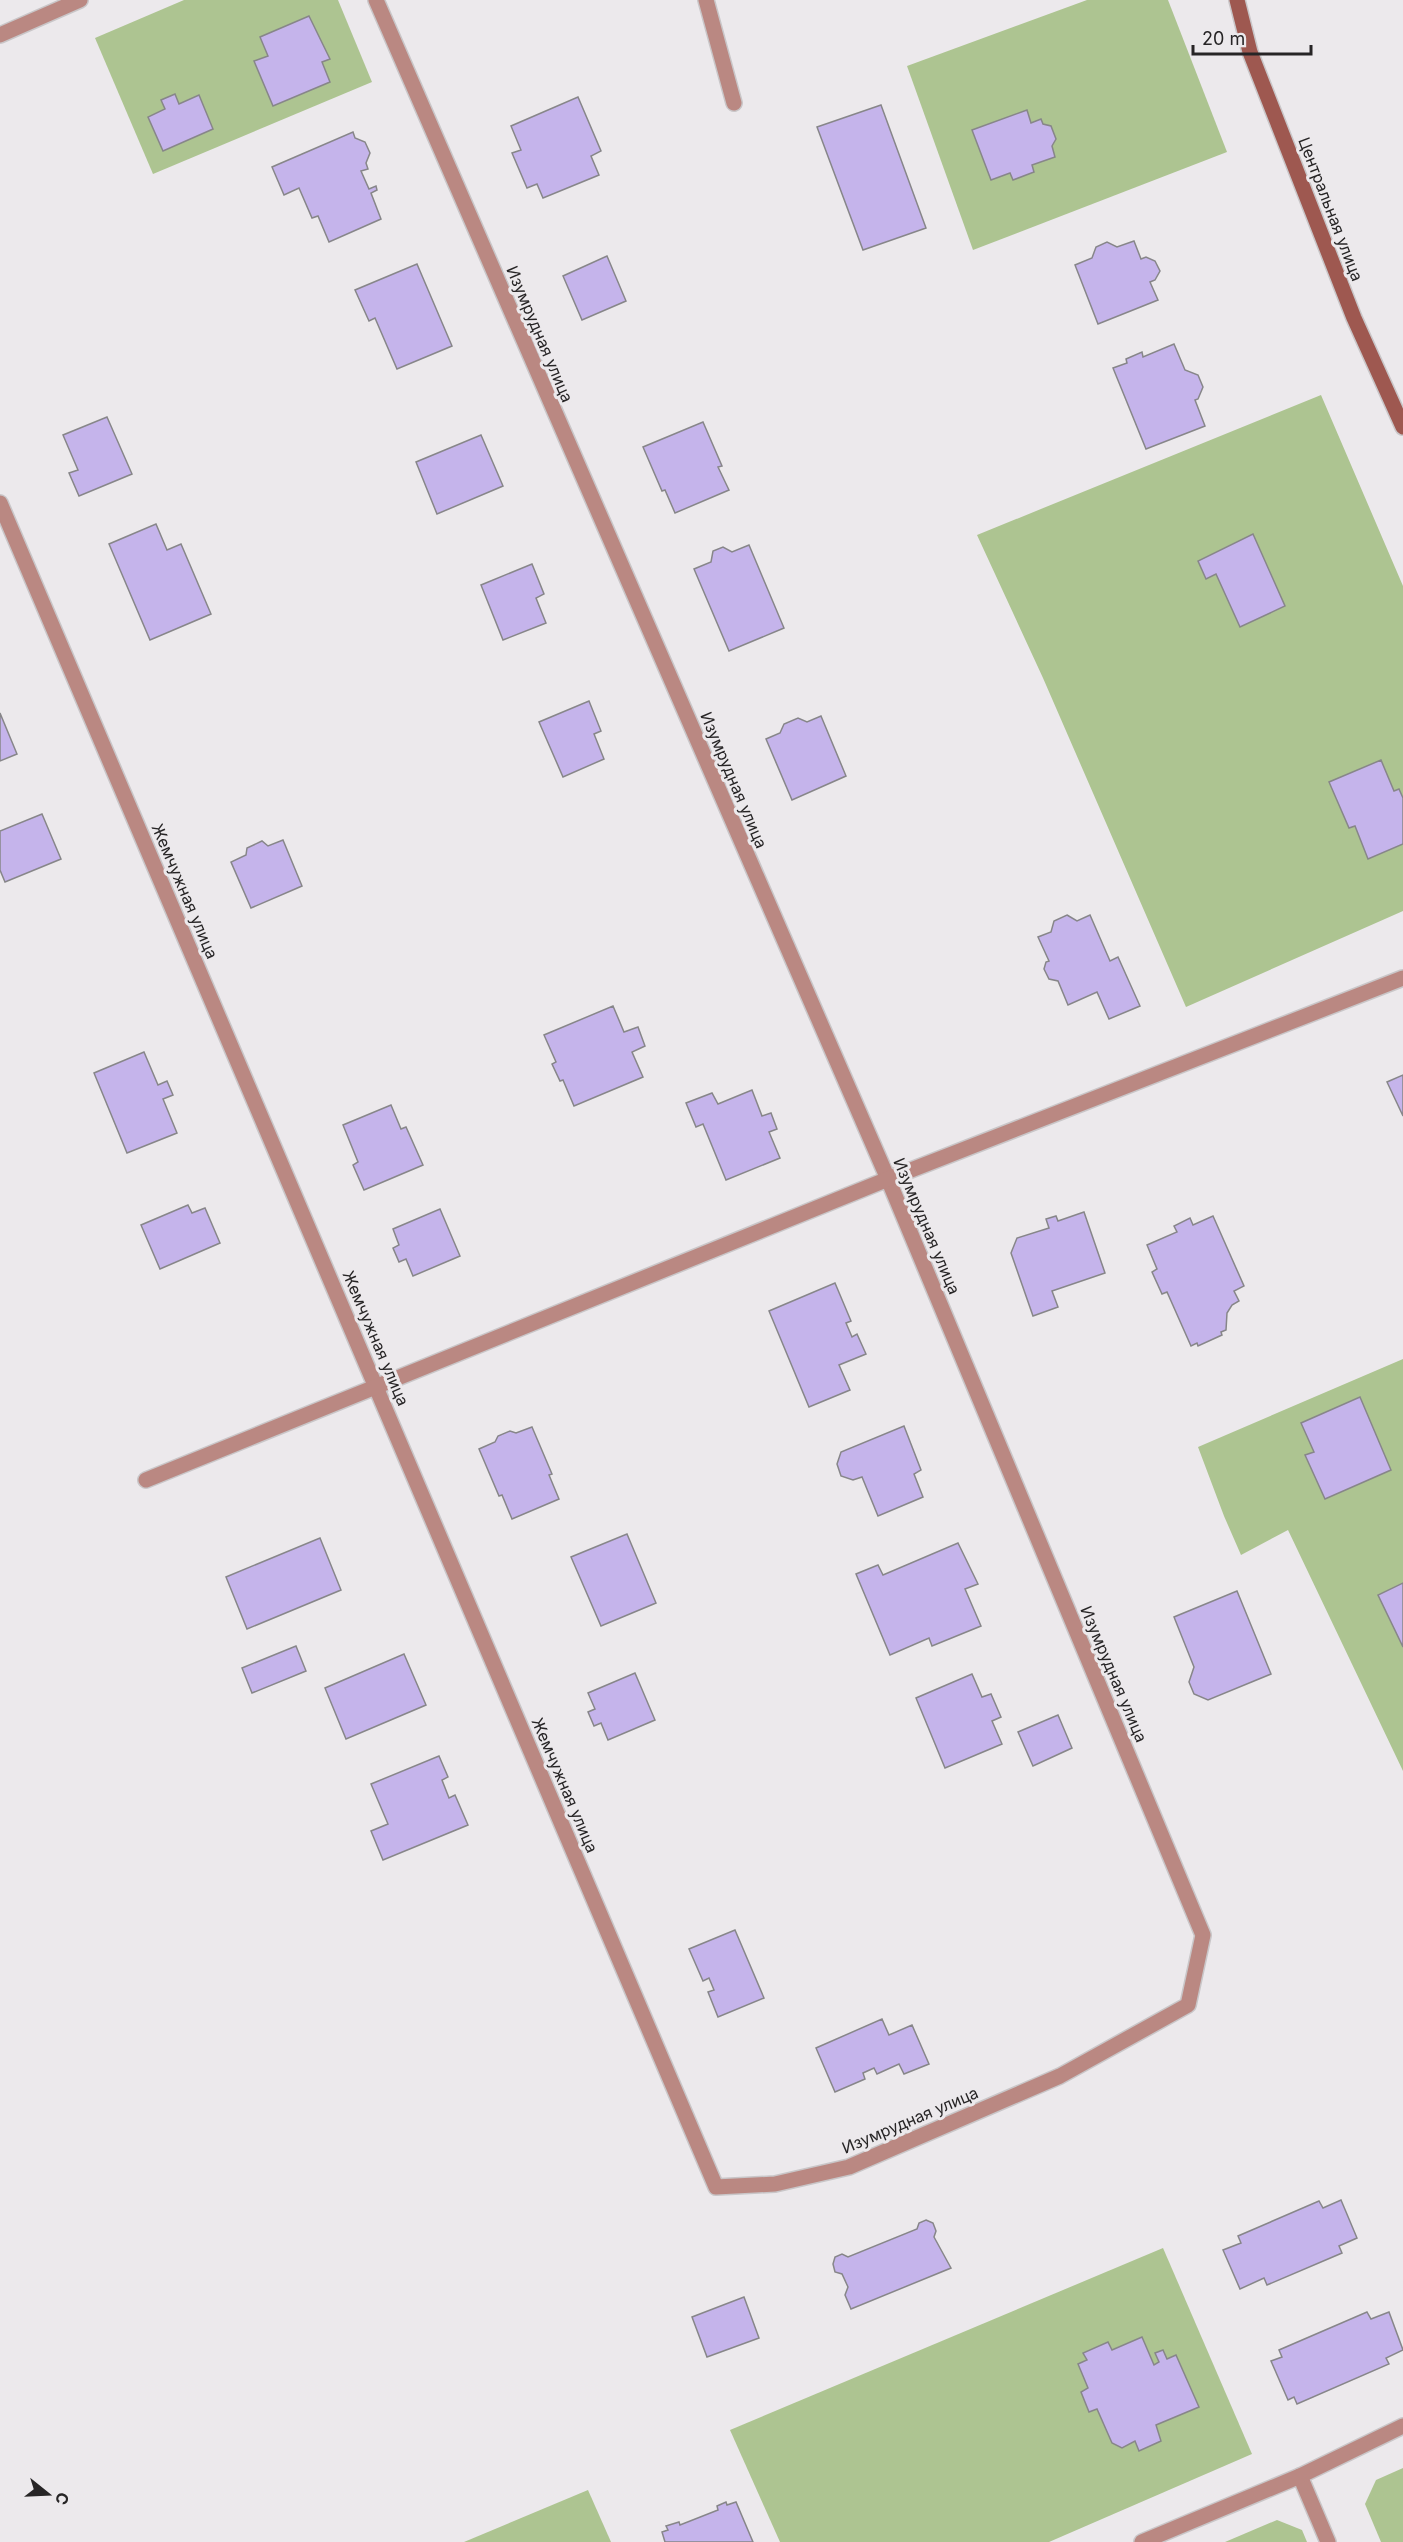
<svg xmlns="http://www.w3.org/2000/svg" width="1403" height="2542" font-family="Inter,sans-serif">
	<rect width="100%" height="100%" fill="#ece9ec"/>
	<!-- green -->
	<g fill="#adc491">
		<path d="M184 0H338L372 82 153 174 95 38Z"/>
		<path d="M1087 0H1168L1227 152 973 250 907 66Z"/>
		<path d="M1321 395 1403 586V911L1186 1007 1043 678 977 535Z"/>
		<path d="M1403 1359V1771L1288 1530 1241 1555 1224 1516 1198 1447Z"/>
		<path d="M1163 2248 1252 2454 1049 2542H780L730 2430Z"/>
		<path d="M1403 2468V2542H1381L1365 2504 1376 2480Z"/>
		<path d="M588 2490 611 2542H464Z"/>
		<path d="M1277 2520 1302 2530 1307 2542H1225Z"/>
	</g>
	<!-- building -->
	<g fill="#c5b4eb" stroke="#878689" stroke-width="1.5">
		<path d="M309 16 330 59 322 62 330 82 273 106 254 61 268 56 260 37Z"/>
		<path d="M175 94 179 104 199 95 213 129 163 151 148 117 165 109 161 100Z"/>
		<path d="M578 97 601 151 591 156 599 175 543 198 537 184 527 188 512 153 521 150 511 126Z"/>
		<path d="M881 105 926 228 863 250 817 127Z"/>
		<path d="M1027 110 1031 123 1041 119 1043 124 1051 126 1056 139 1052 146 1055 157 1032 165 1034 172 1013 180 1010 173 991 180 972 130Z"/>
		<path d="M353 132 355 138 365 142 370 153 366 163 368 169 361 171 369 189 376 186 377 190 371 193 381 219 329 242 318 216 312 218 299 188 284 195 272 167Z"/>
		<path d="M1134 241 1141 259 1146 257 1155 261 1160 271 1155 280 1150 282 1158 300 1098 324 1075 265 1092 258 1096 247 1107 242 1117 247Z"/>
		<path d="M607 256 626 301 582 320 563 276Z"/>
		<path d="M417 264 452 346 397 369 375 318 369 321 355 290Z"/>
		<path d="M1174 344 1185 370 1198 375 1203 387 1198 399 1195 400 1205 426 1146 449 1113 368 1127 363 1126 359 1142 352 1143 357Z"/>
		<path d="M107 417 132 474 79 496 69 473 78 470 63 435Z"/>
		<path d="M703 422 722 466 718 467 729 490 675 513 665 490 662 491 643 447Z"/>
		<path d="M481 435 503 486 437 514 416 462Z"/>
		<path d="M156 524 167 550 181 544 211 614 150 640 109 544Z"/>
		<path d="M1253 534 1285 606 1240 627 1216 574 1206 579 1198 561Z"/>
		<path d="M749 545 784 628 729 651 694 569 711 562 713 551 723 547 732 552Z"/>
		<path d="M532 564 544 594 536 598 546 623 503 640 481 585Z"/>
		<path d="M589 701 601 731 594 734 604 759 563 777 539 722Z"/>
		<path d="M0 713 17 754 0 761Z"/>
		<path d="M821 716 846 776 792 800 766 739 780 733 784 724 798 718 807 722Z"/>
		<path d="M1381 760 1394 791 1399 789 1403 798V844L1368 859 1355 826 1349 828 1329 782Z"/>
		<path d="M42 814 61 859 5 882 0 870V831Z"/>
		<path d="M283 840 302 886 251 908 231 862 246 855 247 848 262 841 268 846Z"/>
		<path d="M1067 915 1077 921 1090 915 1110 961 1118 957 1140 1006 1109 1019 1097 992 1068 1005 1058 981 1049 979 1044 969 1046 962 1049 961 1038 937 1051 932 1054 921Z"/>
		<path d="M613 1006 624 1032 638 1027 645 1046 632 1052 643 1077 574 1106 563 1080 560 1081 552 1064 556 1062 544 1035Z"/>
		<path d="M144 1052 158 1085 167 1081 173 1095 163 1099 177 1133 127 1153 94 1073Z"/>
		<path d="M1403 1075V1116L1387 1082Z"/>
		<path d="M752 1090 762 1116 771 1113 777 1129 769 1132 780 1158 726 1180 703 1124 696 1127 686 1103 712 1093 718 1104Z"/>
		<path d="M391 1105 401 1129 406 1127 423 1165 364 1190 353 1165 358 1162 343 1125Z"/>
		<path d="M188 1205 192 1213 205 1208 220 1243 160 1269 141 1225Z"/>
		<path d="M440 1209 460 1256 413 1276 406 1259 399 1262 393 1248 399 1245 393 1229Z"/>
		<path d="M1084 1212 1105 1273 1052 1291 1058 1307 1033 1316 1011 1253 1017 1238 1049 1228 1046 1219 1056 1216 1058 1221Z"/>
		<path d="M1213 1216 1244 1286 1234 1291 1239 1301 1232 1305 1227 1313 1226 1330 1221 1332 1222 1335 1198 1346 1197 1343 1191 1346 1167 1292 1162 1294 1152 1272 1157 1269 1147 1245 1177 1232 1174 1226 1190 1218 1193 1225Z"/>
		<path d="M835 1283 851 1321 846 1323 852 1337 857 1334 866 1354 839 1365 850 1390 809 1407 769 1311Z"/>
		<path d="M1360 1397 1391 1470 1325 1499 1305 1455 1314 1452 1301 1423Z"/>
		<path d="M904 1426 921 1470 914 1474 923 1497 878 1516 862 1477 853 1480 841 1476 837 1464 841 1452Z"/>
		<path d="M532 1427 552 1474 549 1475 559 1499 512 1519 502 1495 499 1496 479 1449 495 1442 498 1436 510 1431 516 1433Z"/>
		<path d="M627 1534 656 1603 601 1626 571 1557Z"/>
		<path d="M320 1538 341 1590 247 1629 226 1577Z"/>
		<path d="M958 1543 978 1584 965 1589 981 1626 932 1646 929 1638 890 1655 856 1574 878 1565 883 1575Z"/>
		<path d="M1403 1583V1647L1378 1595Z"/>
		<path d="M1237 1591 1271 1674 1208 1700 1194 1694 1189 1682 1194 1667 1174 1617Z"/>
		<path d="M296 1646 306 1671 252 1693 242 1668Z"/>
		<path d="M404 1654 426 1705 346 1739 325 1688Z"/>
		<path d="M635 1673 655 1720 608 1740 601 1723 594 1726 588 1712 595 1709 588 1693Z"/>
		<path d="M972 1674 982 1697 991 1694 1001 1717 992 1721 1002 1744 945 1768 916 1698Z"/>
		<path d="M1058 1715 1072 1748 1033 1766 1018 1732Z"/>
		<path d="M439 1756 448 1777 442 1780 449 1798 455 1795 468 1825 383 1860 371 1831 388 1824 371 1784Z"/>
		<path d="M735 1930 764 1998 718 2017 708 1992 714 1990 709 1978 703 1981 689 1949Z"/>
		<path d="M882 2019 889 2035 912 2025 929 2064 904 2074 899 2064 877 2074 874 2068 863 2073 865 2079 835 2092 816 2048Z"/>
		<path d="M1341 2200 1357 2238 1339 2246 1342 2253 1267 2285 1264 2278 1240 2289 1223 2250 1241 2243 1238 2236 1319 2201 1323 2208Z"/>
		<path d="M926 2220 933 2223 936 2231 934 2237 951 2268 851 2309 845 2295 848 2287 842 2274 835 2272 833 2264 835 2257 842 2254 848 2257 917 2229 919 2223Z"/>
		<path d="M744 2297 759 2338 707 2357 692 2317Z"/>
		<path d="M1367 2312 1371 2319 1389 2312 1403 2350 1386 2358 1389 2364 1297 2404 1294 2397 1288 2400 1271 2361 1282 2357 1279 2350Z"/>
		<path d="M1142 2337 1154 2365 1159 2362 1155 2353 1163 2350 1167 2359 1176 2355 1199 2407 1156 2425 1161 2441 1139 2451 1135 2441 1122 2448 1112 2443 1097 2409 1089 2412 1081 2392 1088 2388 1078 2364 1087 2360 1083 2353 1108 2342 1112 2350Z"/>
		<path d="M726 2502 727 2505 736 2502 753 2542H665L662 2532 668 2530 666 2526 679 2522 680 2525 718 2510 717 2506Z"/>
	</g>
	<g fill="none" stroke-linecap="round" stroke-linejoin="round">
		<defs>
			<path id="service" d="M706 0 734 103"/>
			<g id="minor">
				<path d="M0 35 80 0"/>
				<path d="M0 503 716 2187 775 2184 849 2167 1060 2076 1188 2005 1203 1935 888 1179 376 0"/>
				<path d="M146 1480 888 1179 1403 978"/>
				<path d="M1300 2476 1328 2542"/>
				<path d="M1142 2542 1300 2476 1403 2426"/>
			</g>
			<path id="secondary" d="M1237 0 1250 52 1354 318 1403 427"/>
		</defs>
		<!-- service casing -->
		<use href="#service" stroke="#c9c6c8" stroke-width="18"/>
		<!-- minor casing -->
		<use href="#minor" stroke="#c9c6c8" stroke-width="18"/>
		<!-- secondary casing -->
		<use href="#secondary" stroke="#c9c6c8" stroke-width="18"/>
		<!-- service -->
		<use href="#service" stroke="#ba8882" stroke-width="15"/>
		<!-- minor -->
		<use href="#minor" stroke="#ba8882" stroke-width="15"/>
		<!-- secondary -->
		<use href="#secondary" stroke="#9e5850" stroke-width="15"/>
	</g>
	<g text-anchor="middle" stroke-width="6" stroke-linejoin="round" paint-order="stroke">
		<!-- street labels -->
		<g font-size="16" fill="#272526" stroke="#ece9ec">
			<text transform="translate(1331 209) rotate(69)" y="6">Центральная улица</text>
			<text transform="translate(540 334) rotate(67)" y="6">Изумрудная улица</text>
			<text transform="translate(734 780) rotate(67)" y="6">Изумрудная улица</text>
			<text transform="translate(185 891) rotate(67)" y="6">Жемчужная улица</text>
			<text transform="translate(927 1226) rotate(67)" y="6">Изумрудная улица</text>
			<text transform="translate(376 1338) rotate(67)" y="6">Жемчужная улица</text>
			<text transform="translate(1114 1674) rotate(67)" y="6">Изумрудная улица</text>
			<text transform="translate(565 1785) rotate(67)" y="6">Жемчужная улица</text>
			<text transform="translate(910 2120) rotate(-23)" y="6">Изумрудная улица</text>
		</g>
	</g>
	<!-- north arrow -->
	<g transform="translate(48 2494) rotate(108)" stroke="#ece9ec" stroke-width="4.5" paint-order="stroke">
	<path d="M0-4.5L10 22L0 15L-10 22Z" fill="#272526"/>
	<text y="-9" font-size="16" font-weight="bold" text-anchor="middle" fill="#272526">С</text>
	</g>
	<!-- scale -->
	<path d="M1193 45v9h118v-9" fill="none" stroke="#272526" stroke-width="3"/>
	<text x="1202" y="45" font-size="18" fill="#272526" stroke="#ece9ec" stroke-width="4.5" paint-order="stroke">20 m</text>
</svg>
